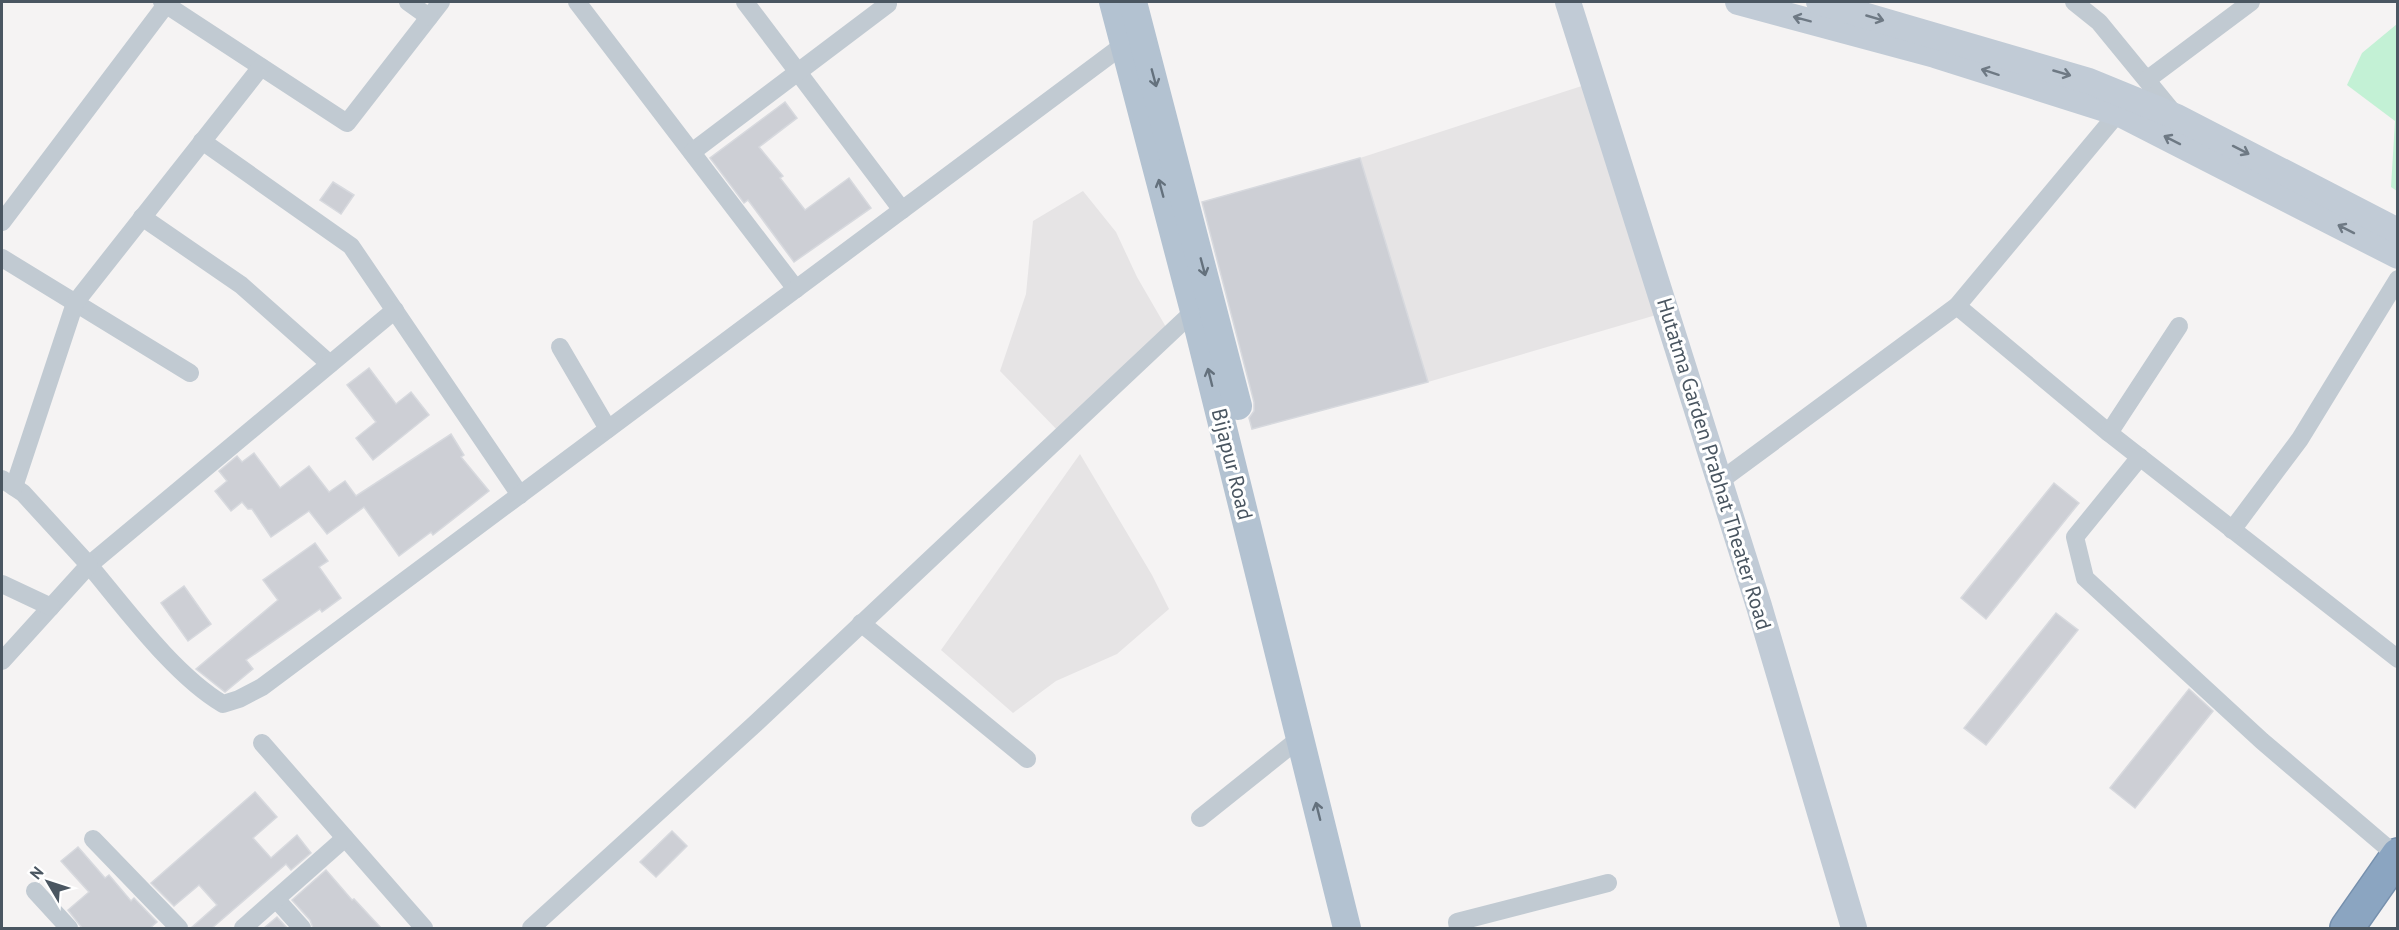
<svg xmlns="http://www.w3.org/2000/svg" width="2399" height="930" font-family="'PT Sans',sans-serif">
	<rect width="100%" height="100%" fill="#f5f3f3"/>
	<!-- education -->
	<g fill="#e6e4e5">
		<path d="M1591 83 1663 313 1428 382 1360 158Z"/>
		<path d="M1083 191 1116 232 1137 277 1170 334 1062 435 1000 371 1026 294 1033 221Z"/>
		<path d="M1080 454 1152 575 1169 609 1117 654 1056 681 1013 713 941 650Z"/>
	</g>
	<!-- garden -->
	<path fill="#c3f1d5" d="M2397 24V191L2391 187 2395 121 2347 85 2362 53Z"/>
	<!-- building -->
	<g fill="#cdcfd5" stroke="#d7d9de" stroke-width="1.5">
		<path d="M785 102 797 118 759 147 783 176 780 178 805 210 849 178 871 208 794 262 748 200 744 203 710 158Z"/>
		<path d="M1360 158 1428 382 1252 429 1249 418 1254 411V402L1202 202Z"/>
		<path d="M333 182 354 195 341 214 320 200Z"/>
		<path d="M369 368 396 404 411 392 429 415 373 460 356 438 376 422 347 385Z"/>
		<path d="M451 434 464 455 461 457 489 491 433 535 431 532 399 556 364 507 327 534 309 511 271 537 252 509H248L242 502 231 511 215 491 227 481 219 471 237 456 242 462 254 453 280 488 309 466 329 492 345 481 356 496Z"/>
		<path d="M2054 483 2079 503 1986 619 1961 598Z"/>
		<path d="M315 543 328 561 319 567 341 598 322 612 320 609 246 660 253 669 225 692 196 669 278 600 263 580Z"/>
		<path d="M184 586 211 624 188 641 161 603Z"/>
		<path d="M2056 613 2078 630 1986 745 1964 728Z"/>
		<path d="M2189 689 2213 711 2135 808 2110 788Z"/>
		<path d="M255 792 277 817 253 838 271 858 297 835 311 853 291 870 286 864 212 928H191L217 905 199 885 174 906 151 883Z"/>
		<path d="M672 831 687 846 656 877 640 862Z"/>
		<path d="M78 847 105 878 109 875 131 901 134 898 157 922 150 928H82L68 910 89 892 61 861Z"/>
		<path d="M326 870 352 900 354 899 381 928H313L310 920 292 900Z"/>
		<path d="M277 917 287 928H264Z"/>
	</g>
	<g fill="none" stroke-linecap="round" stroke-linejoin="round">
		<defs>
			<path id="highway" d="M2347 928 2398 855"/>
		</defs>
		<!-- highway casing -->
		<use href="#highway" stroke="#7690ad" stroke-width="36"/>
		<!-- street -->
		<g stroke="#c1cad2" stroke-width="18">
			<path d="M162 2 347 123 441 2"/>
			<path d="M408 2 429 17"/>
			<path d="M577 2 796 289"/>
			<path d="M745 2 902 210"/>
			<path d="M2074 2 2099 22 2176 116"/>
			<path d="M2148 79 2251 2"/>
			<path d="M202 141 351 246 520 495"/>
			<path d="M692 152 888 4"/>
			<path d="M142 217 241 285 330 364"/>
			<path d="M2 222 168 2"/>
			<path d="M2 258 190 373"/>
			<path d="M1957 306 2109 433 2398 659"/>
			<path d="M395 310 89 565C126 609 174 675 223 704L239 699 262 687 1130 40"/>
			<path d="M560 347 608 429"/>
			<path d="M2109 433 2179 326"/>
			<path d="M2140 457 2075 537 2085 578 2262 741 2397 856"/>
			<path d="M2 479 23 493 89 565 2 661"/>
			<path d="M1720 481 1957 306 2118 113"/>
			<path d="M14 487 75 303 261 67"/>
			<path d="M2232 530 2300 439 2398 279"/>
			<path d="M2 584 51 607"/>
			<path d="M861 623 1027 759"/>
			<path d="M262 743 424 928"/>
			<path d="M1200 818 1300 738"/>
			<path d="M93 839 179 928"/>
			<path d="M35 891 69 928"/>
			<path d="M276 899 302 928"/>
			<path d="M243 928 345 838"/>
			<path d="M531 928 756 723 1194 311 1201 309"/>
			<path d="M1458 928 1457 922 1608 883"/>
		</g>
		<!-- secondary -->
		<g stroke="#c1cbd6" stroke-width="26">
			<path d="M1568 2 1759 606 1854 928"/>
			<path d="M1738 2 1935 55 2118 113 2398 256"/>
			<path d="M1819 2 2089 81 2177 117 2398 231"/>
		</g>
		<!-- primary -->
		<g stroke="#b3c2d1" stroke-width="28">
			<path d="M1113 2 1194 311 1347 928"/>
			<path d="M1133 2 1238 406"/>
		</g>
		<!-- highway -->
		<use href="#highway" stroke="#8ba5c1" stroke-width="33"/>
	</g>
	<!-- one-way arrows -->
	<defs><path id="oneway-shaft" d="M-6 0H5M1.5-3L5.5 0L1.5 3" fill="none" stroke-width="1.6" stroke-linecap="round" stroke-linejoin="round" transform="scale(1.5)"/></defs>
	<g stroke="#6e7984">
		<use href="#oneway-shaft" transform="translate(1875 18) rotate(16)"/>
		<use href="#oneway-shaft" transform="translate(1802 19) rotate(-165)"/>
		<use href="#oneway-shaft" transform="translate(1990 72) rotate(-162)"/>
		<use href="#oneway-shaft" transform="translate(2062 73) rotate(16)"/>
		<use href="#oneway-shaft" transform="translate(2172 140) rotate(-153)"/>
		<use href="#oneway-shaft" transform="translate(2241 150) rotate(27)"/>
		<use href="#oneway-shaft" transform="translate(2346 229) rotate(-153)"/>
	</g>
	<g stroke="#64717d">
		<use href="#oneway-shaft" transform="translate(1154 78) rotate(75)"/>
		<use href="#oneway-shaft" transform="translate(1161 188) rotate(-105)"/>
		<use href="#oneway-shaft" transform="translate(1203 267) rotate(75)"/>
		<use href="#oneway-shaft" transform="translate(1210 377) rotate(-104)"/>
		<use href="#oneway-shaft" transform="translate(1318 811) rotate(-104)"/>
	</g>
	<g text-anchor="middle" stroke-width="6" stroke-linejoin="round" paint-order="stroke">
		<!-- street labels -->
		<g font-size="21" fill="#4a5661" stroke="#fff">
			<text transform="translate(1232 464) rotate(76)" y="7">Bijapur Road</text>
			<text transform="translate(1714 464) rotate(73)" y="7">Hutatma Garden Prabhat Theater Road</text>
		</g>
	</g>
	<!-- border -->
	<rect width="2399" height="930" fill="none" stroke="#4a5661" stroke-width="6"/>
	<!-- north arrow -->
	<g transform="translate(48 882) rotate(309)" stroke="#ffffff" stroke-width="4.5" paint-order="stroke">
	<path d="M0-4.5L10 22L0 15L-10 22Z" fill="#4a5661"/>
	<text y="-9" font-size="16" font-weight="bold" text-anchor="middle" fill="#4a5661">N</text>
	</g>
</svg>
